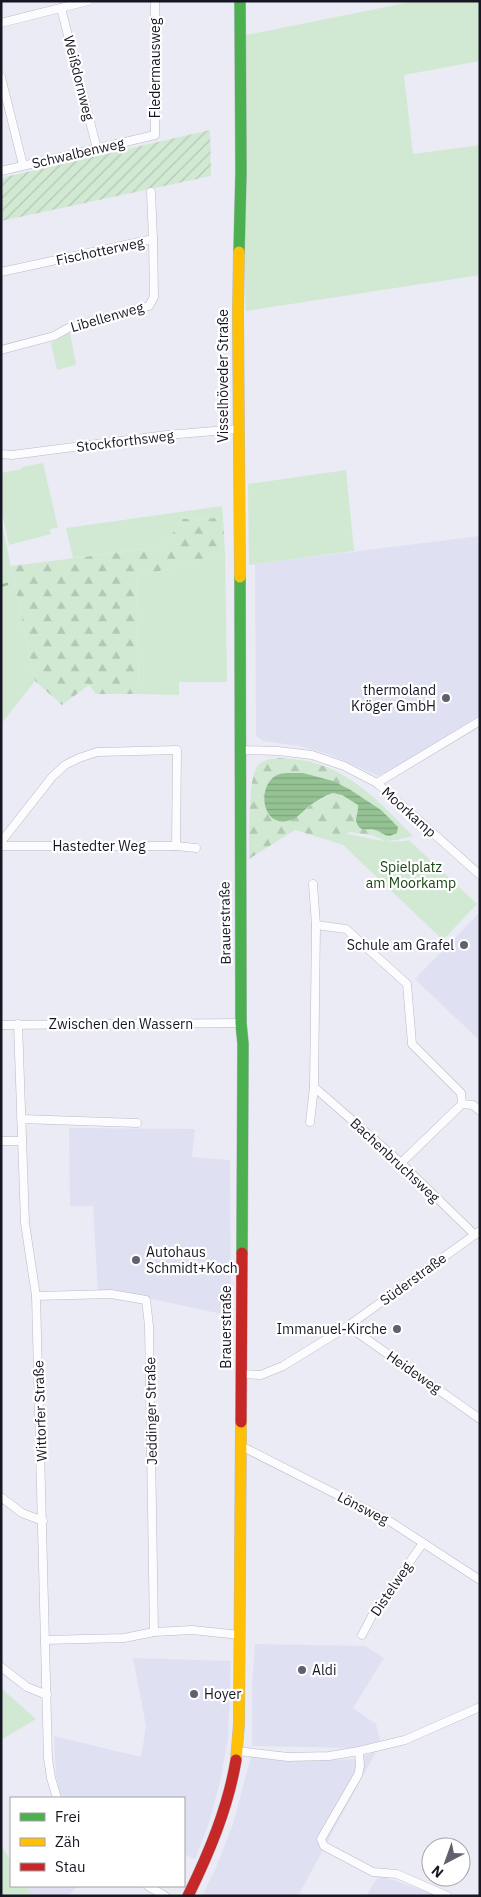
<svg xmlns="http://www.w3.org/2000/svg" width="481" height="1897" font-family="'IBM Plex Sans',sans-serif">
	<defs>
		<pattern id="forest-firs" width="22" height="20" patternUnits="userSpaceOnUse" patternTransform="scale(1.25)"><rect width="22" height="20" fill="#d1e9d3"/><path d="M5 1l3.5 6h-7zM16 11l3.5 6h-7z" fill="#b3c7b5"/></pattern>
		<pattern id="garden-furrows" width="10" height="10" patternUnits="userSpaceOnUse" patternTransform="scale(1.25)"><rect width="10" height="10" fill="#d1e9d3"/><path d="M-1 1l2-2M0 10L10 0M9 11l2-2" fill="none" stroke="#b3c7b5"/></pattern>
		<pattern id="water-rules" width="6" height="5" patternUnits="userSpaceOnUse" patternTransform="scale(1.25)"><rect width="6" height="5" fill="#94c293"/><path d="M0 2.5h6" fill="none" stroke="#7fa67e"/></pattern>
	</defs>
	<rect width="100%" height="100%" fill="#ebebf6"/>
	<!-- built -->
	<g fill="#e0e0f3">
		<path d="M480 536V717L379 776 328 754 299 746 263 741 256 736 255 564Z"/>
		<path d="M480 912V1041L415 979Z"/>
		<path d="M69 1128 195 1129 192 1157 230 1160 231 1316 147 1298 98 1292 93 1206H70Z"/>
		<path d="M255 1644 365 1646 384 1658 353 1708 376 1724 380 1741 352 1748 252 1746V1684Z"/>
		<path d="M133 1658 231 1661 228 1739 220 1782 208 1826 195 1859 184 1854V1798H70L61 1796 56 1777 54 1736 141 1757 146 1726Z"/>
		<path d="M376 1752 298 1896H202L215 1870 233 1824 251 1757 294 1760H336L354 1759Z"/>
		<path d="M379 1875 438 1896H366Z"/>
		<path d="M26 1886H78L68 1896H32Z"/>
	</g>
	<!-- green -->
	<g fill="#d1e9d3">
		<path d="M415 1H480V61L404 75 413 154 480 145V275L246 311 241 172V36Z"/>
		<path d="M70 332 76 365 57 370 51 343Z"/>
		<path d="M43 463 58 528 50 529 51 534 9 545 1 509V473L22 469V467Z"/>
		<path d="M346 470 354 551 249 565 248 484Z"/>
		<path d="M222 506 223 518 183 519 163 547 73 558 66 528Z"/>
		<path d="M1 519 35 681 1 724Z"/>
		<path d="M225 554 227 682H179V695L139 694 136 577Z"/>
		<path d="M347 834C369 837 387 845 409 840L477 904 443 940 343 845Z"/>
		<path d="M1 1688 36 1719 1 1740Z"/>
		<path d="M2 1846 11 1861V1886H26L32 1896H1Z"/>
	</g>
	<!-- forest -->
	<g fill="url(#forest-firs)" fill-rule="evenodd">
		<path d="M223 518 225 554 136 577 139 694H96L89 685 62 705 35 681 11 566 163 547 183 519Z"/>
		<path d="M280 758C292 759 306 760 318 764 357 776 385 808 413 836L397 840 385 841 372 835 348 832 343 845 295 830 249 859C250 840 247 778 258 765 264 759 271 759 280 758ZM292 773 349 789 360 797 390 836C384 835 380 831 375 830 368 828 356 832 356 821 355 815 359 812 358 805L342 795 333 793 311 805 289 821Z"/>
	</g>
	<!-- garden -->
	<path fill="url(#garden-furrows)" d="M210 130 211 176 1 221V178Z"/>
	<!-- water -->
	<path fill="url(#water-rules)" d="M292 773H303L333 781 349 789 381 810 398 827 397 833C397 833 390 836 390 836 384 836 380 831 375 830 368 828 360 832 357 824 354 818 359 812 358 805L342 795 333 793C324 796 317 801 309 806 303 811 296 820 287 821 261 826 257 785 277 775 282 773 287 773 292 773Z"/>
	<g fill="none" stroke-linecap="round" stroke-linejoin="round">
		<!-- stream -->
		<path stroke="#94c293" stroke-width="2.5" d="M1 586 7 584"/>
		<defs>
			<g id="street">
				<path d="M61 8 97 149"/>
				<path d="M1 23 88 1"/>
				<path d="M1 77 23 165"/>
				<path d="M1 171 155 135V1"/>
				<path d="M1 272 153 239 151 192"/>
				<path d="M1 350 54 336 70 327 149 306 154 297 153 239"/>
				<path d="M1 454 12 455 167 435 238 429"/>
				<path d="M241 750 278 751 312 755 344 766 377 783 480 875"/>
				<path d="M377 783 480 721"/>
				<path d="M1 842 52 777 65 765 79 758 97 752 177 750 176 846"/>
				<path d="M1 846H176L196 848"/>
				<path d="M313 884 316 925 314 1087 401 1163 475 1235"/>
				<path d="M316 925 346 929 407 984 412 1044 461 1093 462 1104 473 1105 480 1111"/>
				<path d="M18 1024 25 1223 36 1296 48 1758 51 1778 57 1798"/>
				<path d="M1 1025 241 1023"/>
				<path d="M21 1119 137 1123"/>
				<path d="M310 1122 314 1087"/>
				<path d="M1 1141H22"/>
				<path d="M401 1163 462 1104"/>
				<path d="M36 1296 111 1294 146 1300 149 1326 154 1632 192 1630 240 1635"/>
				<path d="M348 1326 480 1419"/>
				<path d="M240 1374 261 1375 283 1366 348 1326 480 1231"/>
				<path d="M241 1446 391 1522 480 1580"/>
				<path d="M1 1497 22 1513 43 1521"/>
				<path d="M362 1635 373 1614 423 1543"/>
				<path d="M45 1640 124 1638 154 1632"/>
				<path d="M1 1667 27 1687 47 1695"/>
				<path d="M238 1751 288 1757 329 1756 359 1751 405 1740 480 1707"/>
				<path d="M359 1751 360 1766 358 1775 321 1839 324 1846 373 1872 397 1874 447 1896"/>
				<path d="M148 1886 165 1896"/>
			</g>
			<g id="fast">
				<path d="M239 252 241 172 240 1"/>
				<path d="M240 577 241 1023 243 1044 242 1253"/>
			</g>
			<g id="slow">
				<path d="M239 252 238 313 240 577"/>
				<path d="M236 1760 239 1724 241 1422"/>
			</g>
			<g id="jam">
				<path d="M241 1422 242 1253"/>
				<path d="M188 1896C209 1853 228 1808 236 1760"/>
			</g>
		</defs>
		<!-- street casing -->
		<use href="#street" stroke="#babac5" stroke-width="9"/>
		<!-- fast casing -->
		<use href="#fast" stroke="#babac5" stroke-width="12"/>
		<!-- slow casing -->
		<use href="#slow" stroke="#babac5" stroke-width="12"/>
		<!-- jam casing -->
		<use href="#jam" stroke="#babac5" stroke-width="12"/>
		<!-- street -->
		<use href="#street" stroke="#fcfcfe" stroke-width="8"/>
		<!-- fast -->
		<use href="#fast" stroke="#4caf50" stroke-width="11"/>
		<!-- slow -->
		<use href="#slow" stroke="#ffc107" stroke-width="11"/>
		<!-- jam -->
		<use href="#jam" stroke="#c62828" stroke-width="11"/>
	</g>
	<!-- markers -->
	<g fill="#61616d" stroke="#fff" stroke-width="2">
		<circle cx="446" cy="698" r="5"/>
		<circle cx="464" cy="945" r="5"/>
		<circle cx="136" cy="1260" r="5"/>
		<circle cx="397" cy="1329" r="5"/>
		<circle cx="302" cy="1670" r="5"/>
		<circle cx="194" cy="1694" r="5"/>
	</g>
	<g text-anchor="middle" stroke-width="4.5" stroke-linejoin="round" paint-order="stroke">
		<!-- street labels -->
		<g font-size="14" fill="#171623" stroke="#fff">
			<text transform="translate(155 68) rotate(-90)" y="5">Fledermausweg</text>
			<text transform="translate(79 78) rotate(76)" y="5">Weißdornweg</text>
			<text transform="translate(78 153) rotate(-13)" y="5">Schwalbenweg</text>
			<text transform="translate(100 251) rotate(-12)" y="5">Fischotterweg</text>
			<text transform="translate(107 317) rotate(-16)" y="5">Libellenweg</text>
			<text transform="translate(223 376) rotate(-90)" y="5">Visselhöveder Straße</text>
			<text transform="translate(125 441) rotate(-7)" y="5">Stockforthsweg</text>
			<text transform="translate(409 812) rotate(42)" y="5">Moorkamp</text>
			<text x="99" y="851">Hastedter Weg</text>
			<text transform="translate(225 923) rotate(-91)" y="5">Brauerstraße</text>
			<text x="121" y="1029">Zwischen den Wassern</text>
			<text transform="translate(395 1160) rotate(43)" y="5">Bachenbruchsweg</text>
			<text transform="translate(413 1279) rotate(-36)" y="5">Süderstraße</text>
			<text transform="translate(226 1327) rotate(-90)" y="5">Brauerstraße</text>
			<text transform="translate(414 1372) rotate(35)" y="5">Heideweg</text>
			<text transform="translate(40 1411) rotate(-92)" y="5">Wittorfer Straße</text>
			<text transform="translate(151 1411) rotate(-91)" y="5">Jeddinger Straße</text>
			<text transform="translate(363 1508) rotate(27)" y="5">Lönsweg</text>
			<text transform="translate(391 1589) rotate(-56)" y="5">Distelweg</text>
		</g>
		<!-- poi labels -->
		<g font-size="14" fill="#171623" stroke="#fff" text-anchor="end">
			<text x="436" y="695">thermoland<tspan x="436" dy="16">Kröger GmbH</tspan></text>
			<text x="454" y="950">Schule am Grafel</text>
			<text x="146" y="1257" text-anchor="start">Autohaus<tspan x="146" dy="16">Schmidt+Koch</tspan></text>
			<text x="387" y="1334">Immanuel-Kirche</text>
			<text x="312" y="1675" text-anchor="start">Aldi</text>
			<text x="204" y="1699" text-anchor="start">Hoyer</text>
		</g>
		<!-- park labels -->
		<g font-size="14" fill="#194615" stroke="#fff">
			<text x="411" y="872">Spielplatz<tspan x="411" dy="16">am Moorkamp</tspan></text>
		</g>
	</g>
	<!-- border -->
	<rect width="481" height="1897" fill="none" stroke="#171623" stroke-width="5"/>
	<!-- legend -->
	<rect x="10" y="1797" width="175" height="90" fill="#ffffff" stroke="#a2a2a7"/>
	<rect x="20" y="1813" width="25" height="8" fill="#4caf50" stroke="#a2a2a7"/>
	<text x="55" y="1822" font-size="15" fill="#171623">Frei</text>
	<rect x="20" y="1838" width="25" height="8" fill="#ffc107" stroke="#a2a2a7"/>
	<text x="55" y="1847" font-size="15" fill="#171623">Zäh</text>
	<rect x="20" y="1863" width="25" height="8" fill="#c62828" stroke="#a2a2a7"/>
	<text x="55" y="1872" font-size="15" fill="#171623">Stau</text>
	<!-- north arrow -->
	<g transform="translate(446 1862) rotate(221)"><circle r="24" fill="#ffffff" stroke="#a2a2a7"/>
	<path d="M0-4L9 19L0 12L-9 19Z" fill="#61616d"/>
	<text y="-8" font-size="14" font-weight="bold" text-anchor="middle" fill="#171623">N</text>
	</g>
</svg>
